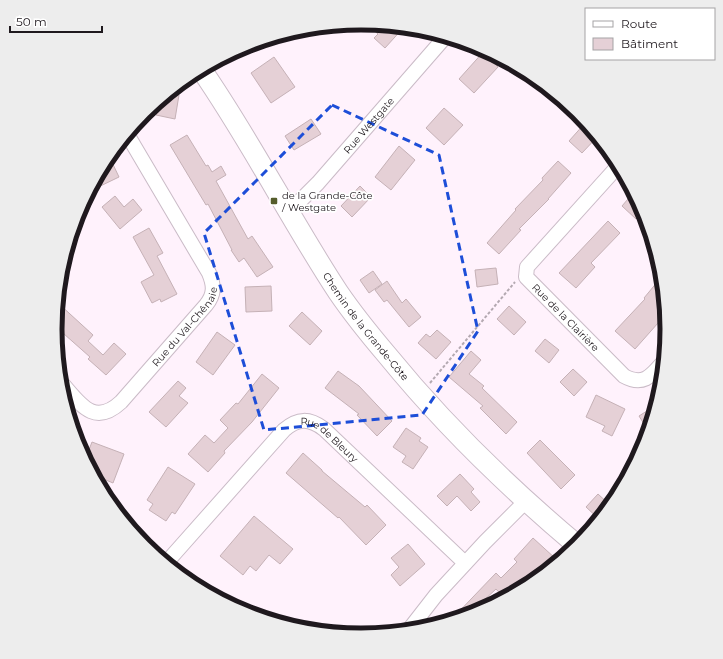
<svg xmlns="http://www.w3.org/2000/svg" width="723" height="659" font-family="Montserrat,sans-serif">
	<rect width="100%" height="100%" fill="#fff2fc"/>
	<!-- building -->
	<g fill="#e5d0d6" stroke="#c5b1b6">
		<path d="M366 23 404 27 385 48 374 38 378 34Z"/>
		<path d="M485 50 496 56 492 61 498 67 474 93 459 79Z"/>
		<path d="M274 57 295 87 271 103 251 73Z"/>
		<path d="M169 93 179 95 175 119 156 115 159 101Z"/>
		<path d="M444 108 463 125 444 145 426 128Z"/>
		<path d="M311 119 321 134 294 150 285 136Z"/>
		<path d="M586 122 598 136 582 153 569 141Z"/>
		<path d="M187 135 206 166 208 165 212 172 221 166 226 175 216 181 248 239 252 236 273 267 257 277 244 258 239 262 231 250H232L208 204 206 205 170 145Z"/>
		<path d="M399 146 415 160 391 190 375 177Z"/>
		<path d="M109 156 119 177 90 191 107 159Z"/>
		<path d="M558 161 571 173 548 199H549L519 229 521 230 499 254 487 243 516 210 515 209 543 180 542 178Z"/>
		<path d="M360 186 371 197 352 217 341 206Z"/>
		<path d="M634 192 644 210 636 219 622 206Z"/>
		<path d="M115 196 124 207 133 199 142 210 120 229 102 207Z"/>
		<path d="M608 221 620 233 591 263 595 267 576 288 559 273Z"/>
		<path d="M149 228 163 253 157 256 177 294 161 302 160 299 152 303 141 282 154 275 133 237Z"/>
		<path d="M496 268 498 284 477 287 475 270Z"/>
		<path d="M373 271 382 284 369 293 360 280Z"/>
		<path d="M663 275 666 314 635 349 615 331 645 299 644 298Z"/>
		<path d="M387 281 402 303 406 299 421 317 409 327 387 300 384 302 375 290Z"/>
		<path d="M271 286 272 311 246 312 245 287Z"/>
		<path d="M58 303 93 335 88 341 103 355 114 343 126 354 106 375 88 359 90 357 55 326Z"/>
		<path d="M509 306 526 322 514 335 497 319Z"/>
		<path d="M302 312 322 331 310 345 289 326Z"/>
		<path d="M437 330 451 342 436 359 418 343 426 334 430 337Z"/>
		<path d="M217 332 235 345 213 375 196 362Z"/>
		<path d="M545 339 559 350 549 363 535 351Z"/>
		<path d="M471 351 481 360 469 374 484 386 482 388 517 422 506 434 480 408 483 406 449 377Z"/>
		<path d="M573 369 587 382 574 396 560 382Z"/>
		<path d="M338 371 359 386 392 421 377 436 357 415 359 414 325 388Z"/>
		<path d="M262 374 279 388 252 422 224 451 225 453 208 472 188 454 205 435 214 443 228 428 220 420 236 403 238 404Z"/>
		<path d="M178 381 186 388 179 396 188 403 166 427 149 412Z"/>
		<path d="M596 395 625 409 612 436 602 431 605 426 586 417Z"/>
		<path d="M650 409 654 415 649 432 639 416Z"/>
		<path d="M406 428 421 438 419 441 428 447 413 469 402 462 406 456 393 447Z"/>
		<path d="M540 440 575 475 561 489 527 453Z"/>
		<path d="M92 442 124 454 113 483 94 475 85 460Z"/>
		<path d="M303 453 322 470V471L365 507 367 505 386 525 366 545 339 517 338 518 286 473Z"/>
		<path d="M168 467 195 484 175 514 172 512 166 521 149 510 153 504 147 500Z"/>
		<path d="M460 474 474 489 471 492 480 502 471 511 457 496 447 506 437 496Z"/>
		<path d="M598 494 611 506 600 520 586 507Z"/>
		<path d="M254 516 293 549 280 564 269 555 256 571 250 566 243 575 220 556Z"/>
		<path d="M533 538 556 559 543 573 541 571 527 587 505 599 496 589 482 602 488 608 479 613 449 622 496 573 501 578 517 562 514 559Z"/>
		<path d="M408 544 425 564 400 586 391 575 399 567 391 558Z"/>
	</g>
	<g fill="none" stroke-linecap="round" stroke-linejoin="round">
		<defs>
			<g id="street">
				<path id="s1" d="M619 165 527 267 526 277 624 376C644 387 652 375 665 360"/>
				<path id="s2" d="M287 210 300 201 318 183 446 36"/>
				<path id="s3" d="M60 381C79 402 93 428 121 402L206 305C215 294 214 285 209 273L127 134"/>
				<path id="s4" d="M166 563 284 430C298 418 309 418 324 429L465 563"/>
				<path d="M408 631 436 595 485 542 526 501"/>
			</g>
			<g id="secondary">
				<path id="s5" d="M201 69C251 141 290 219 338 292 353 314 370 335 387 355 444 425 509 488 578 546"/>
			</g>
		</defs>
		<!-- street casing -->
		<use href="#street" stroke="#cabbc7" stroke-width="16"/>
		<!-- secondary casing -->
		<use href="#secondary" stroke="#cabbc7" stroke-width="22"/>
		<!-- path -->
		<g stroke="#b4a9b1" stroke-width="2" stroke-dasharray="3 2" stroke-linecap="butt">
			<path d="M430 383 515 282"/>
			<path d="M290 627C299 620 314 623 321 632"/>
			<path d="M306 630 312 626"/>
		</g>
		<!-- street -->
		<use href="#street" stroke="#fff" stroke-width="14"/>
		<!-- secondary -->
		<use href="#secondary" stroke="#fff" stroke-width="20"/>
	</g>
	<!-- marked area -->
	<path fill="none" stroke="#1d4ed8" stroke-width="3" stroke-dasharray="8 5" stroke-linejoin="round" d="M332 105 439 155 478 331 422 415 264 430 204 233Z"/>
	<!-- markers -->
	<rect fill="#555d2c" stroke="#fff" stroke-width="1.5" x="270" y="197" width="8" height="8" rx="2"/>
	<g text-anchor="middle" stroke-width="3.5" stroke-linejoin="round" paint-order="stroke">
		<!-- street labels -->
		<g font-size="10" fill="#1f191e" stroke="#fff">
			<text dy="4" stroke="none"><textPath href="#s2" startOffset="118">Rue Westgate</textPath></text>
			<text dy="4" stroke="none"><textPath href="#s1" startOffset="204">Rue de la Clairière</textPath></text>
			<text dy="4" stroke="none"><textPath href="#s3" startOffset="176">Rue du Val-Chênaie</textPath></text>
			<text dy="4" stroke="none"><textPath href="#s5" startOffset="306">Chemin de la Grande-Côte</textPath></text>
			<text dy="4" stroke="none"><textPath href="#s4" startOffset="232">Rue de Bleury</textPath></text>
		</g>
		<!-- poi labels -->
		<g font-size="10" fill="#1f191e" stroke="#fff" text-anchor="start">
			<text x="282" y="199">de la Grande-Côte<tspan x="282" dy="12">/ Westgate</tspan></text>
		</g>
	</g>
	<!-- crop -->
	<path d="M0 0H723V659H0ZM62 329a299 299 0 1 1 598 0a299 299 0 1 1-598 0Z" fill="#ededed" fill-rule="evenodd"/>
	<path fill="none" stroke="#1f191e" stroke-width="5" d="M62 329a299 299 0 1 1 598 0a299 299 0 1 1-598 0Z"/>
	<!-- legend -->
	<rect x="585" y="8" width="130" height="52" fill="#ffffff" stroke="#a5a3a5"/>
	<rect x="593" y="21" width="20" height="6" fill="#ffffff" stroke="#a5a3a5"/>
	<text x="621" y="28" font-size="12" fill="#1f191e">Route</text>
	<rect x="593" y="38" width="20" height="12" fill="#e5d0d6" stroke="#a5a3a5"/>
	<text x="621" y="48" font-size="12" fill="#1f191e">Bâtiment</text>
	<!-- scale -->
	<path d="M10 26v6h92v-6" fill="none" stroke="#1f191e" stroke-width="2"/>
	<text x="16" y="26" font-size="12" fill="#1f191e" stroke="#ffffff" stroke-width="3" paint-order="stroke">50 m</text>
</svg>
